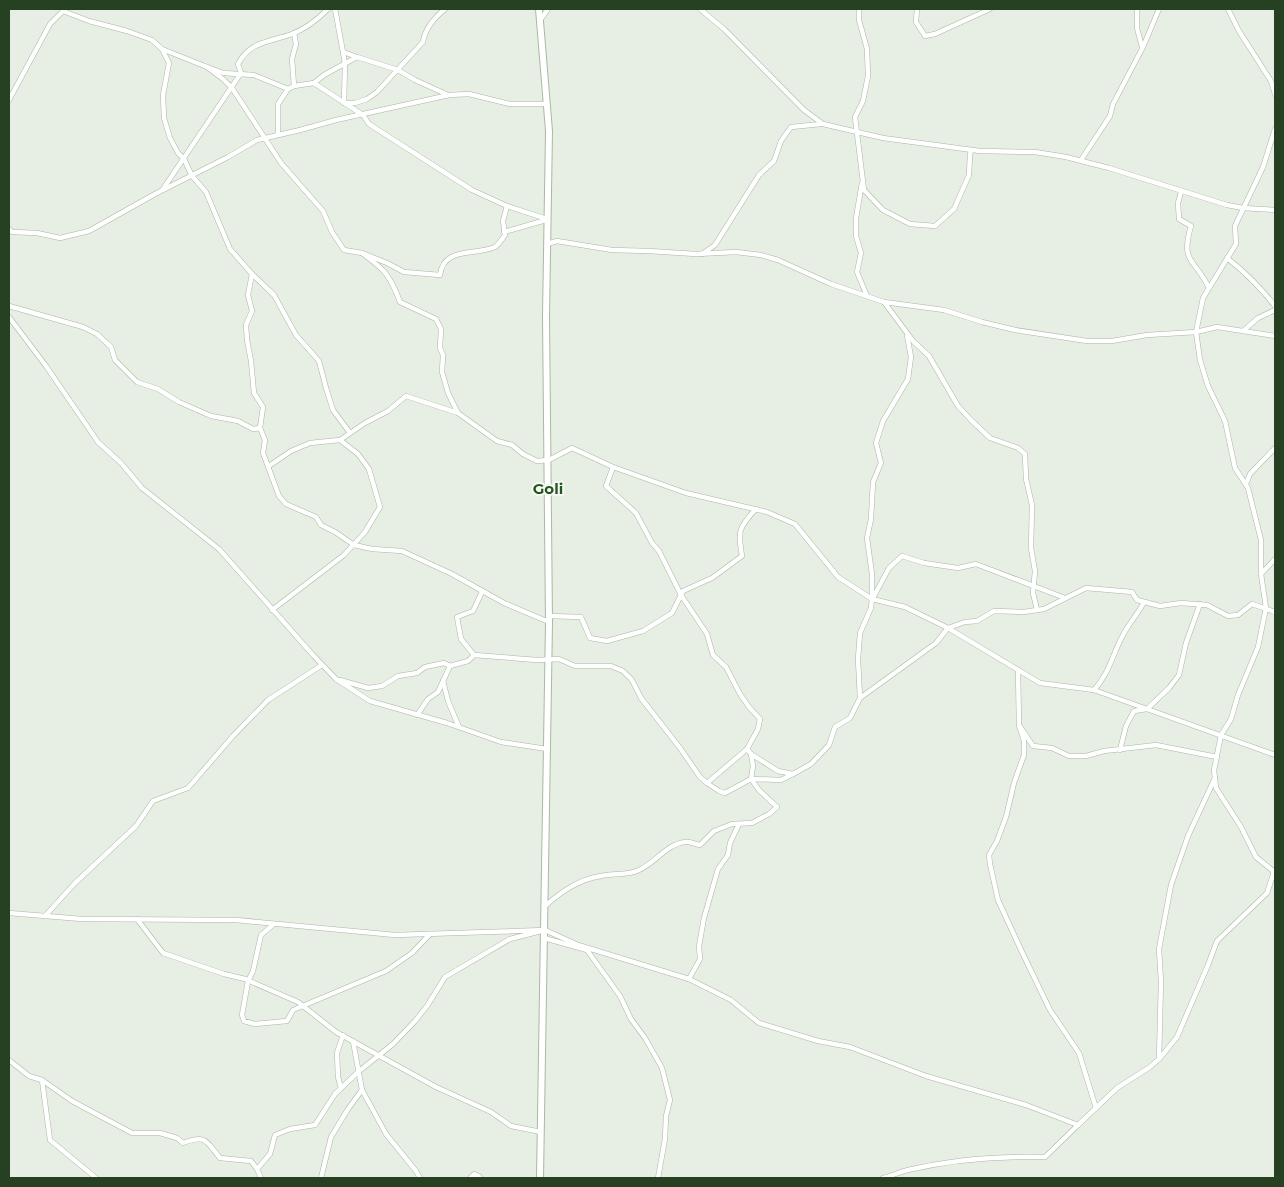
<svg xmlns="http://www.w3.org/2000/svg" width="1284" height="1187" font-family="Montserrat,sans-serif">
	<rect width="100%" height="100%" fill="#e7eee3"/>
	<g fill="none" stroke-linecap="round" stroke-linejoin="round">
		<defs>
			<g id="street">
				<path d="M335 9 343 52 357 57"/>
				<path d="M700 9 724 29 804 110 823 124 883 138 980 151 1035 152 1066 157 1109 168 1227 205 1243 208 1275 210"/>
				<path d="M859 9V20L867 49 868 76 863 101 855 117 864 190 883 210 910 224 935 226 954 209 969 175 970 155 971 150"/>
				<path d="M917 9 916 22 925 36 935 34 990 9"/>
				<path d="M1137 9V28L1142 47"/>
				<path d="M1228 9 1239 31 1271 81 1275 94"/>
				<path d="M541 19 548 9"/>
				<path d="M294 33 296 44 292 59 294 86"/>
				<path d="M162 49 169 63 163 95 164 118 170 138 178 153 184 159 192 176 206 192 230 249 252 274 248 295 252 311 246 325 247 340 251 361 254 393 263 407 260 428"/>
				<path d="M343 52 345 64 344 103H355L367 99 377 92 423 42C425 28 434 18 445 9"/>
				<path d="M207 67 223 79 232 88 281 163 323 211 332 232 344 250 362 253 387 263 404 272 440 275C444 246 475 256 495 247 499 244 502 239 505 235L503 221 507 206"/>
				<path d="M314 83 363 115 369 124 472 190 507 206 547 219"/>
				<path d="M9 100 50 24 63 11 89 21 127 31 152 40 162 49 207 67 223 73 254 75 288 89"/>
				<path d="M1275 129 1263 167 1235 226 1236 244 1203 298 1196 332 1200 360 1208 386 1225 421 1235 468 1248 488 1261 540V574L1266 608 1258 647 1238 695 1231 719 1221 735 1214 770 1216 788 1241 827 1256 857 1272 870 1275 876"/>
				<path d="M278 135V104L288 89 294 86 314 83 324 75 357 57 398 70 415 80 448 95"/>
				<path d="M1081 160 1110 116 1113 104 1143 47 1159 9"/>
				<path d="M862 183 856 218V236L861 253 857 272 867 296"/>
				<path d="M163 189 241 73 238 64C250 41 270 42 292 34 305 29 318 19 328 9"/>
				<path d="M1181 192 1178 203 1179 219 1191 226C1180 264 1195 258 1209 288"/>
				<path d="M9 229 12 232 37 233 60 238 89 231 155 194 228 157 257 140 300 130 336 120 449 95 469 94 510 104H547"/>
				<path d="M504 232 546 220"/>
				<path d="M547 244 557 241 612 250 649 251 696 254 736 252 761 255 778 260 831 284 884 302 913 341 929 356 958 406 971 420 990 438 1018 448 1025 454 1026 479 1032 505 1031 548 1035 571 1033 593 1037 610"/>
				<path d="M362 253C385 270 390 275 400 302L436 319 441 329 440 348 443 355 442 372 448 393 458 413 497 441 512 445 523 454 537 461 549 460 572 448 613 467 686 493 767 512 795 524 838 577 872 599 905 607 948 628 1040 683 1094 690 1275 755"/>
				<path d="M702 254 715 245 759 175 774 161 781 141 791 127 821 124"/>
				<path d="M1227 258C1245 272 1261 288 1275 306"/>
				<path d="M252 274 274 295 296 335 319 361 326 388 333 410 350 433"/>
				<path d="M884 302 944 310 982 322 1015 330 1087 341H1112L1147 335 1196 332 1217 327 1275 336"/>
				<path d="M9 306 83 327 97 334 111 347 115 360 137 382 158 389 179 402 211 416 238 421 253 429 260 428 265 440 263 453 279 496 286 504 316 517 321 525 335 532 354 545 372 549 402 551 452 574 504 603 549 622"/>
				<path d="M9 317 46 366 98 442 121 463 142 488 219 549 313 655 336 679 370 701 447 723 501 742 547 749"/>
				<path d="M1243 331 1258 318 1275 310"/>
				<path d="M269 466 291 451 310 443 340 440 365 423 388 411 406 396 458 413"/>
				<path d="M613 467 606 486 636 513 652 543 659 551 681 595 707 634 713 655 726 667 740 694 749 707 760 719 758 729 747 749"/>
				<path d="M1246 484 1250 474 1275 448"/>
				<path d="M1261 574 1275 559"/>
				<path d="M873 598 889 568 902 556 924 563 958 568 976 564 1065 598"/>
				<path d="M272 610 344 555 365 532 380 507 369 469 358 454 340 440"/>
				<path d="M549 616 581 617 590 638 607 641 643 631 672 613 683 591 712 578 742 556C738 531 738 528 756 509"/>
				<path d="M474 655 461 639 457 617 473 611 482 592"/>
				<path d="M1018 670 1019 725 1033 746 1052 748 1069 756H1086L1104 751 1156 745 1217 757"/>
				<path d="M340 680 368 688 382 686 398 676 417 673 425 667 444 663 450 666"/>
				<path d="M443 681 448 701 459 727"/>
				<path d="M1094 690C1109 674 1113 653 1123 635 1129 623 1138 614 1144 602"/>
				<path d="M860 698 858 659 860 633 871 608 872 599V574L867 538 871 519 873 482 881 463 876 443 883 421 908 379 911 357 907 335"/>
				<path d="M417 715 428 699 438 692 450 666 468 661 474 655 537 660 559 659 575 666H611L623 671 632 680 641 698 680 748 700 777 707 783 747 749 751 754 778 771 793 774 811 764 829 745 835 727 850 718 860 698 936 643 948 628 965 622 977 621 994 611 1024 612 1044 609 1086 588 1132 592 1137 600 1160 606 1181 603 1207 605 1228 616 1238 615 1252 604 1275 612"/>
				<path d="M1019 725 1024 741V755L1014 783 1006 817 997 841 989 855 990 864 998 900 1022 952 1050 1010 1079 1053 1096 1108"/>
				<path d="M1120 750 1126 726 1134 711 1147 709 1169 688 1179 675 1186 643 1200 604"/>
				<path d="M707 783 719 791 725 793 751 779 781 780 793 774"/>
				<path d="M545 906C561 892 579 879 601 876 614 873 627 876 639 870 655 863 667 844 685 842 689 841 695 844 700 845L714 831 732 824 752 823 769 814 777 807 759 790 751 779 753 766 751 754"/>
				<path d="M9 913 82 919 236 920 395 935 545 930 510 939 445 977 427 1006 415 1021 393 1044 358 1072 335 1094 315 1125 290 1129 275 1135 270 1154 257 1169 261 1178"/>
				<path d="M45 916 75 883 136 826 153 801 188 788 233 736 268 700 322 665"/>
				<path d="M137 919 163 953 224 974 245 979 298 1002 336 1032 436 1087 491 1112 511 1126 541 1132"/>
				<path d="M274 924 261 935 253 971 248 981 242 1015 244 1021 255 1024 287 1021 293 1010 386 971 412 953 430 934"/>
				<path d="M545 930 578 945 689 979 731 1000 759 1023 818 1041 850 1047 926 1076 1026 1105 1078 1125 1117 1088 1150 1067 1159 1059 1161 982 1159 949 1171 885 1188 836 1215 778"/>
				<path d="M544 938 587 950 620 996 631 1019 645 1038 662 1068 670 1100 666 1116 665 1139 658 1178"/>
				<path d="M689 979 700 959 699 946 704 918 718 869 728 855 730 843 739 824"/>
				<path d="M353 1041 362 1090 386 1134 416 1171 420 1178"/>
				<path d="M1160 1058 1177 1037 1208 965 1217 941 1267 893 1274 872"/>
				<path d="M9 1060 29 1076 42 1080 50 1140 96 1178"/>
				<path d="M42 1080 72 1101 132 1133H160L177 1138 183 1143C206 1134 206 1141 220 1158L251 1161 257 1169"/>
				<path d="M341 1088 338 1077 337 1053 343 1035"/>
				<path d="M321 1178 331 1137 348 1109 362 1090"/>
				<path d="M470 1178 474 1174 479 1176 480 1178"/>
				<path d="M883 1178C891 1176 900 1172 908 1170 954 1159 999 1156 1045 1157L1078 1125"/>
			</g>
			<path id="secondary" d="M539 9 549 131 546 316 549 622 540 1178"/>
		</defs>
		<!-- street casing -->
		<use href="#street" stroke="#a9b7a5" stroke-width="5.5"/>
		<!-- secondary casing -->
		<use href="#secondary" stroke="#a7bba1" stroke-width="8"/>
		<!-- street -->
		<use href="#street" stroke="#fff" stroke-width="4.5"/>
		<!-- secondary -->
		<use href="#secondary" stroke="#fff" stroke-width="6"/>
	</g>
	<g text-anchor="middle" stroke-width="4" stroke-linejoin="round" paint-order="stroke">
		<!-- quarter labels -->
		<g font-size="15" font-weight="bold" fill="#23551c" stroke="#f7faf4">
			<text x="548" y="494">Goli</text>
		</g>
	</g>
	<!-- border -->
	<rect width="1284" height="1187" fill="none" stroke="#264121" stroke-width="20"/>
</svg>
